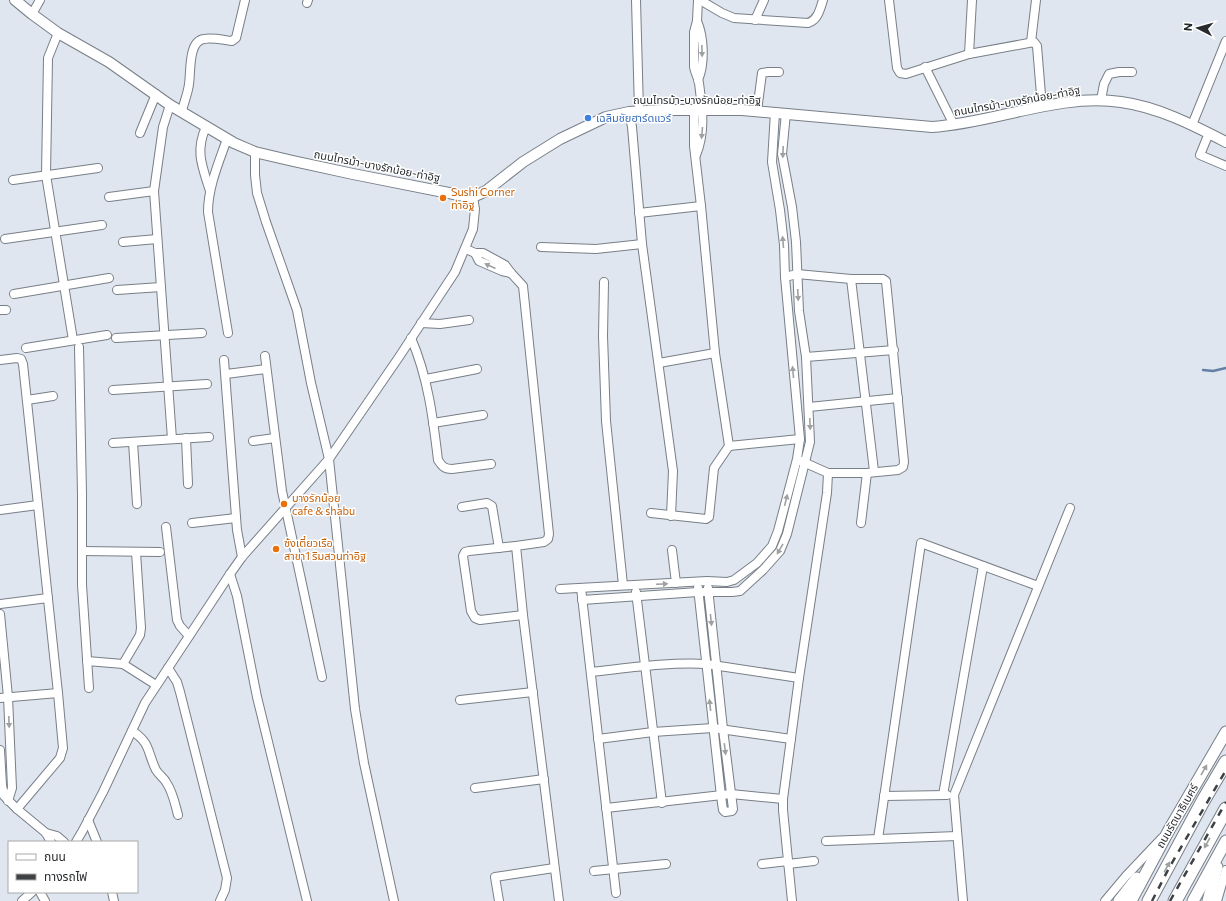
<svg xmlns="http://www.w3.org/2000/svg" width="1226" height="901" font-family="Commissioner,'Noto Sans Thai',sans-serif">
	<rect width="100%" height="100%" fill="#dfe6ef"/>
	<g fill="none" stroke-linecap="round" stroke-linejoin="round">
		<!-- stream -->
		<path stroke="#637fa5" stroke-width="2.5" d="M1203 370 1213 371 1226 368"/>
		<defs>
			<g id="minor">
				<path d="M636 0 639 111"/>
				<path d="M700 0 722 13 734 18 808 23C818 20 820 9 823 0"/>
				<path d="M889 0 897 68 900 73 906 74 969 54 1034 42 1037 46 1042 107"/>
				<path d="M307 3 308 0"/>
				<path d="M32 14 40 0"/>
				<path d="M755 20 764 0"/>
				<path d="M697 21C704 37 705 64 698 80"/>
				<path d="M58 33 48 58 46 175 73 340"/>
				<path d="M1031 42 1036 0"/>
				<path d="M969 54 972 0"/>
				<path d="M925 67 954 125"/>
				<path d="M1101 100 1104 84 1109 74 1119 72H1132"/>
				<path d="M170 105 163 127 154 191 172 439"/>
				<path d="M182 111C184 102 188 93 189 84 191 72 188 41 204 39 212 37 223 40 232 41L236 38 245 0"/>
				<path d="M757 111 762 73 768 72H779"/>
				<path d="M629 112 632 127 642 244 673 471 671 516"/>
				<path d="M1192 125 1226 41"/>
				<path d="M206 127C195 151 202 166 210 191"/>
				<path d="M140 133 156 94"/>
				<path d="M1209 133 1200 155 1226 166"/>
				<path d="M227 139C219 162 208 187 208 212L228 333"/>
				<path d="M255 152V175L257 193 266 222 297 310 311 383 329 459 355 709 364 763 394 901"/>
				<path d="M696 155C706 131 702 107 699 83 698 77 695 73 694 67V32L697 21 698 0"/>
				<path d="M13 180 98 168"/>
				<path d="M109 197 154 191"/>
				<path d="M639 213 701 206"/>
				<path d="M5 239 102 225"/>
				<path d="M123 242 157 239"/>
				<path d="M541 247 596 249 642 244"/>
				<path d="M466 249 475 253H483L505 265 511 273 523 286 549 534 548 539 544 542 516 546 523 615 559 901"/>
				<path d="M475 253 479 261 502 271 511 273"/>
				<path d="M785 277 797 274 851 279H883L886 281 904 462 903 467 898 470 867 473H828L801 461"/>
				<path d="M851 279 874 471"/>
				<path d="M604 282 603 336 606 421 623 585"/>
				<path d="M117 290 161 287"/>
				<path d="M14 294 109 278"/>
				<path d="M0 310H6"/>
				<path d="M421 323 440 324 469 320"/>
				<path d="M116 338 202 333"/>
				<path d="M411 338C428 377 433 418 438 460 442 466 444 469 452 469L491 464"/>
				<path d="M79 347 82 494V585L89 688"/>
				<path d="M26 348 107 335"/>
				<path d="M265 356 282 491 322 677"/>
				<path d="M806 357 894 350"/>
				<path d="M0 360 17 358 21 359 23 364 58 693 63 748 60 758 17 809"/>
				<path d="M224 360 237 530 242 557"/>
				<path d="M659 363 715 353"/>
				<path d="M226 374 266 369"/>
				<path d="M426 379 477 369"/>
				<path d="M113 390 207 384"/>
				<path d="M27 400 53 396"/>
				<path d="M809 407 898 398"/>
				<path d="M433 423 483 415"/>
				<path d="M186 438 188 484"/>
				<path d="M253 441 275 438"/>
				<path d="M133 442 137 504"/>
				<path d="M113 443 209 437"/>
				<path d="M729 446 800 439"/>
				<path d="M462 507 487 503 492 506 499 548"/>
				<path d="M0 510 38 505"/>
				<path d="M651 513 706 519 709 517 714 468 729 446 715 353 701 206 694 146V110"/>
				<path d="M192 523 236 518"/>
				<path d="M861 523 867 473"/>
				<path d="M166 527 177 620 180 626 189 636"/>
				<path d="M516 546 469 551 465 552 463 556 471 611 475 618 480 620 523 615"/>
				<path d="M672 550 676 583"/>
				<path d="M82 551 160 552"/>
				<path d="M230 574 237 596 257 697 307 901"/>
				<path d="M581 588 616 893"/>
				<path d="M698 588 721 796 723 810 725 812 732 811 733 809 723 729 708 588"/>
				<path d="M560 589 707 581 727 582 734 580 757 563 772 546 778 531 797 459 800 439 785 277 784 245 780 210 772 162 775 112"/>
				<path d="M636 592 662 803"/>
				<path d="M582 600 698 592H732L740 591 763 570 780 551 787 534 810 442 806 357 799 311 796 242 792 207 782 154 786 113"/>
				<path d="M0 604 48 598"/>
				<path d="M0 614 8 697 12 788 8 801"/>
				<path d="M87 661 123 664 156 685"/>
				<path d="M123 664 140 635 141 628 136 552"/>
				<path d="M168 668 177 682 180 692 227 878 225 890 220 901"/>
				<path d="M591 672C629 668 667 662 706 664L799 678"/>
				<path d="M0 698 58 693"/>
				<path d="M460 700 533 692"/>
				<path d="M132 731C151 743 147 752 156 770 159 775 164 778 166 782 173 792 175 804 178 815"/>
				<path d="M598 739 653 732 713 728 791 739"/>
				<path d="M0 750 2 785 4 796 17 809 46 833 51 842"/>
				<path d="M475 788 544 779"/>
				<path d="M943 795 983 566"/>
				<path d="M884 796 947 795"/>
				<path d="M606 808 731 794 783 799"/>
				<path d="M88 820 97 842"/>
				<path d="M46 833 57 836 64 842"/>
				<path d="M878 839 921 543 1038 586"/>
				<path d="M826 841 957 836"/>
				<path d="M76 842 83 830 103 792 145 703 230 574 242 557 329 459 399 357 455 272 473 229 475 209 473 197"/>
				<path d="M762 864 788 861"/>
				<path d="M788 864 814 861"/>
				<path d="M594 871 666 864"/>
				<path d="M40 892 45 901"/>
				<path d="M112 892 114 901"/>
				<path d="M22 901 32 892"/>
				<path d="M499 901 495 877 554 868"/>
				<path d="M792 901 783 810V799L799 678 827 493 828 473"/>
				<path d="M963 901 954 795 1070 508"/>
				<path d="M1105 901 1126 876 1162 838"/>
				<path d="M1217 901 1226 870"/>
			</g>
			<path id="tertiary" d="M15 0 32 14 58 33 109 62 170 105 234 143 255 152 293 161 353 174 469 197H473L486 191 523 162 560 139 606 117 629 112 663 110H742L932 127C995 123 1058 93 1121 102 1158 107 1193 125 1226 142"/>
			<g id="secondary">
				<path d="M1119 901 1137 878"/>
				<path d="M1131 901 1169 830 1226 732"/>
				<path d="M1193 901 1226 841"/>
				<path d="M1208 901 1217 867"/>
			</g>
			<g id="primary">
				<path d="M1149 901 1203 801 1226 762"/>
				<path d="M1175 901 1226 809"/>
			</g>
		</defs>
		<!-- minor casing -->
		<use href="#minor" stroke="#787f87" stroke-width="10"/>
		<!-- tertiary casing -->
		<use href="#tertiary" stroke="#787f87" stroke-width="12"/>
		<!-- secondary casing -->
		<use href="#secondary" stroke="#787f87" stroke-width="13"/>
		<!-- primary casing -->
		<use href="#primary" stroke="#787f87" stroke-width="15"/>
		<!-- minor -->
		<use href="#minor" stroke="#fff" stroke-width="8"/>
		<!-- tertiary -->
		<use href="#tertiary" stroke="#fff" stroke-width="10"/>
		<!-- secondary -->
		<use href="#secondary" stroke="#fff" stroke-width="11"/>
		<!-- primary -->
		<use href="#primary" stroke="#fff" stroke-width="13"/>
		<!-- rail -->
		<g stroke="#3e4245" stroke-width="2.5" stroke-dasharray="7 7" stroke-linecap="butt">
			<path d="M1152 901 1169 868 1226 770"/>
			<path d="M1170 901 1226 802"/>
		</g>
	</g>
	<!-- one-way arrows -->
	<defs><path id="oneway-solid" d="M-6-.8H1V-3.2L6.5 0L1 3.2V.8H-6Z"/></defs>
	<g fill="#9ea0a1">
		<use href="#oneway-solid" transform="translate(702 51) rotate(89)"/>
		<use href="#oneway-solid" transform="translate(702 133) rotate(95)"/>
		<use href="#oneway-solid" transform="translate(783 152) rotate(92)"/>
		<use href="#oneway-solid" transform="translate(783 242) rotate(-95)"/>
		<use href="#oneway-solid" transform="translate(490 266) rotate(-156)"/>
		<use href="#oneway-solid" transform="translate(798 295) rotate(87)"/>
		<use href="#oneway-solid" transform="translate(793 372) rotate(-95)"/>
		<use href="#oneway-solid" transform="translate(810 424) rotate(88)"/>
		<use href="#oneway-solid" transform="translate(786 500) rotate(-76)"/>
		<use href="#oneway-solid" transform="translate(780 549) rotate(120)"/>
		<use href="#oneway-solid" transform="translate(662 584) rotate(-3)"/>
		<use href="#oneway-solid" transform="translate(711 620) rotate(84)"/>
		<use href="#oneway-solid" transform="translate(710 705) rotate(-96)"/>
		<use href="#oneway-solid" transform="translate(9 722) rotate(88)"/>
		<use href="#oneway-solid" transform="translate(725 749) rotate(83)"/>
		<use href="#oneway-solid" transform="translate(1204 770) rotate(-60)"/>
		<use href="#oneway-solid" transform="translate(1207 843) rotate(119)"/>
		<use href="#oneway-solid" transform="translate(1167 867) rotate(-61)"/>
	</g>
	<!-- markers -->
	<circle fill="#3f7fe0" stroke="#fff" stroke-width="1.5" cx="588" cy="118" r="4"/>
	<g fill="#e8710a" stroke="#fff" stroke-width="1.5">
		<circle cx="443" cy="198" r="4"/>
		<circle cx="284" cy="504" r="4"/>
		<circle cx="276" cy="549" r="4"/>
	</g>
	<g text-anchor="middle" stroke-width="3" stroke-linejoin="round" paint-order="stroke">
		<!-- street labels -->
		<g font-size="11" fill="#282b2e" stroke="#fff">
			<text x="697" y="104">ถนนไทรม้า-บางรักน้อย-ท่าอิฐ</text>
			<text transform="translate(1017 101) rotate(-10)" y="4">ถนนไทรม้า-บางรักน้อย-ท่าอิฐ</text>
			<text transform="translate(377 166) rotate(11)" y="4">ถนนไทรม้า-บางรักน้อย-ท่าอิฐ</text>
			<text transform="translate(1177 816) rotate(-60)" y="4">ถนนรัตนาธิเบศร์</text>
		</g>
		<!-- shop labels -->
		<g font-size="11" fill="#366cbe" stroke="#fff" text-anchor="start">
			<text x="596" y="122">เฉลิมชัยฮาร์ดแวร์</text>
		</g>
		<!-- food labels -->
		<g font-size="11" fill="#c56008" stroke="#fff" text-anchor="start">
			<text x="451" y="196">Sushi Corner<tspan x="451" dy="13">ท่าอิฐ</tspan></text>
			<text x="292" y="502">บางรักน้อย<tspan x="292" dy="13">cafe &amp; shabu</tspan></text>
			<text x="284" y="547">ซ้งเตี๋ยวเรือ<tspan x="284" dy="13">สาขา1 ริมสวนท่าอิฐ</tspan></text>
		</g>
	</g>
	<!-- legend -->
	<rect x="8" y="841" width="130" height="52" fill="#ffffff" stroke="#a9aaab"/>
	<rect x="16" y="854" width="20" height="6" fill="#ffffff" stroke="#a9aaab"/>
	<text x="44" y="861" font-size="12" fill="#282b2e">ถนน</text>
	<rect x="16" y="874" width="20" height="6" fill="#3e4245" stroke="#a9aaab"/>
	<text x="44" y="881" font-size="12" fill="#282b2e">ทางรถไฟ</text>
	<!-- north arrow -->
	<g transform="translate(1198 28) rotate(276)" stroke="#ffffff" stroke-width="3" paint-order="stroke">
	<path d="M0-3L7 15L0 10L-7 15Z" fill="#282b2e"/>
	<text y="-6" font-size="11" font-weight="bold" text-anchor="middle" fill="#282b2e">N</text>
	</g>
</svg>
